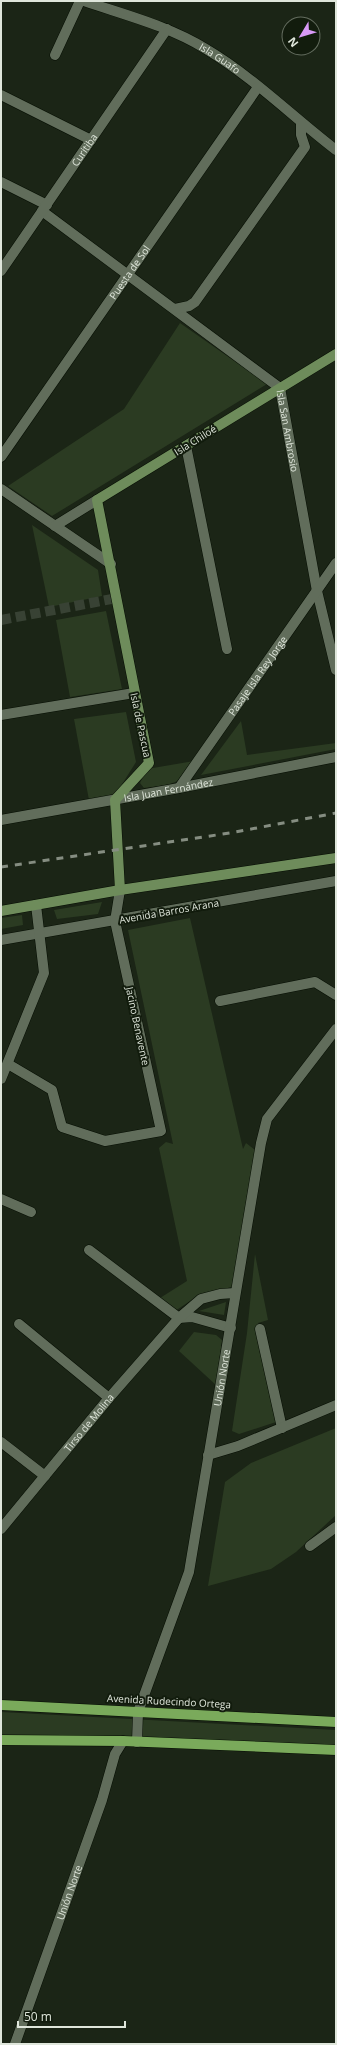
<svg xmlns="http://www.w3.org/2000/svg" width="337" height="2045" font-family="'Open Sans',sans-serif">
	<rect width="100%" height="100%" fill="#1b2516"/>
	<!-- green -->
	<g fill="#2b3b22">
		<path d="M180 323 267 384 52 516 8 486 124 409Z"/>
		<path d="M32 525 98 570 102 596 49 607Z"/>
		<path d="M106 611 122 689 70 697 56 620Z"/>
		<path d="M126 712 136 762 114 797 89 800 74 719Z"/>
		<path d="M241 721 247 755 336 743V749L201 775Z"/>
		<path d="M194 761C178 787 172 784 144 788L140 783 147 769Z"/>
		<path d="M102 902 98 914 57 919 54 910Z"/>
		<path d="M22 915 23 925 1 929V918Z"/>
		<path d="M190 918 243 1149 246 1143 255 1150 232 1287 199 1295 175 1311 160 1298 187 1281 159 1148 166 1142 173 1144 128 930Z"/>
		<path d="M255 1254 268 1320 258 1323 257 1330 276 1422 239 1434 232 1431 247 1333Z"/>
		<path d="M226 1302 224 1315 199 1311Z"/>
		<path d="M194 1332 216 1335 222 1340 216 1385 179 1351Z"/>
		<path d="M336 1428V1515L296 1552 271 1569 208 1586 225 1482 251 1463Z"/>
		<path d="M1 1712 336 1730V1746L105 1735H1Z"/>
	</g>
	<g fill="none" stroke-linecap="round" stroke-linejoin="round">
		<!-- street-tunnel -->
		<path stroke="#384234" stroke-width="10" stroke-dasharray="10 5" stroke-linecap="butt" d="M1 620 117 598"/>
		<defs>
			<g id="street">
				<path id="s1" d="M84 1C125 15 169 26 206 49 253 77 293 117 336 150"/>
				<path d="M55 55 80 1"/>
				<path d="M1 95 91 140"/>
				<path d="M1 182 47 205"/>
				<path id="s2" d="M42 211 280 388 317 591 336 670"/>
				<path id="s3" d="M1 271 167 29"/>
				<path d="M175 309 189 306 195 302 305 147 301 135V123"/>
				<path d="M186 446 227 649"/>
				<path id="s4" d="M1 457 258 87"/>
				<path d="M1 489 111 564"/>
				<path d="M55 526 97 500"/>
				<path d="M1 715 134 693"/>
				<path id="s5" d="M179 788 336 563"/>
				<path id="s6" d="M1 820 179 788 336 757"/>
				<path d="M1 940 336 881"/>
				<path d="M220 1001 315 982 336 995"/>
				<path d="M8 1064 52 1090 62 1127 105 1141 161 1131 115 921 120 890"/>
				<path d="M1 1079 44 973 36 905"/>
				<path d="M1 1199 31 1212"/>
				<path d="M89 1250 179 1318"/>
				<path d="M179 1318 192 1317 231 1328"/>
				<path d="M19 1324 109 1398"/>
				<path d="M260 1329 282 1428"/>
				<path d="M1 1442 45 1476"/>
				<path d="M208 1455 238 1446 336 1405"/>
				<path id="s7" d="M1 1529 109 1398 179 1318 201 1299 220 1294 235 1293"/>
				<path d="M310 1546 336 1527"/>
				<path id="s8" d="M137 1742 138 1712 189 1572 261 1143 267 1119 336 1029"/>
				<path id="s9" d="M15 2044 102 1800 115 1754 123 1741"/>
			</g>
			<g id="secondary">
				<path d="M120 890 115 800 149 763 97 500 336 354"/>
				<path d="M1 911 120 890 336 858"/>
			</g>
			<g id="primary">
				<path d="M1 1705 336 1722"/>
				<path d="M1 1740 123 1741 336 1750"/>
			</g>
		</defs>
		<!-- street casing -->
		<use href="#street" stroke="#060e03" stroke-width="11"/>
		<!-- secondary casing -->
		<use href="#secondary" stroke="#060e03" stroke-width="11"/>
		<!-- primary casing -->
		<use href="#primary" stroke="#060e03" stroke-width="11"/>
		<!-- street -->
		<use href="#street" stroke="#616d5b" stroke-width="10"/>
		<!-- secondary -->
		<use href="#secondary" stroke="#6e8c5b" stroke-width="10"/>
		<!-- primary -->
		<use href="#primary" stroke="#7aaa5b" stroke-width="10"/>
		<!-- rail -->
		<path stroke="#858d81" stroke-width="3" stroke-dasharray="7 7" stroke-linecap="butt" d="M1 867 230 833 336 813"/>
	</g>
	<g text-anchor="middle" stroke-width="4" stroke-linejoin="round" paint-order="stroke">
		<!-- street labels -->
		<g font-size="10" fill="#dfe6db" stroke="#121c0d">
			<text dy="4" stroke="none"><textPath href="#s1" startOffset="148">Isla Guafo</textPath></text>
			<text dy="4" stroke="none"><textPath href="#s3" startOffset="147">Curitiba</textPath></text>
			<text dy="4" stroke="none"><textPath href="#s4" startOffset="225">Puesta de Sol</textPath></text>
			<text dy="4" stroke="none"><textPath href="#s2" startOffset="340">Isla San Ambrosio</textPath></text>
			<text transform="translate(195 440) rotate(-32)" y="4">Isla Chiloé</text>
			<text dy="4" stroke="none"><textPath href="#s5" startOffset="137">Pasaje Isla Rey Jorge</textPath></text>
			<text transform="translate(141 725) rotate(78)" y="4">Isla de Pascua</text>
			<text dy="4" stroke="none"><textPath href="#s6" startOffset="170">Isla Juan Fernández</textPath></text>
			<text transform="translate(169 911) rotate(-10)" y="4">Avenida Barros Arana</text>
			<text transform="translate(138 1026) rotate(78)" y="4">Jacino Benavente</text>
			<text dy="4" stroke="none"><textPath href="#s8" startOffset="376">Unión Norte</textPath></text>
			<text dy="4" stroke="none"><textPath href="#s7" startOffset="138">Tirso de Molina</textPath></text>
			<text transform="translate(169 1701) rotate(3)" y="4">Avenida Rudecindo Ortega</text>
			<text dy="4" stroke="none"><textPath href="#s9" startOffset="161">Unión Norte</textPath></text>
		</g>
	</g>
	<!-- border -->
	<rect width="337" height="2045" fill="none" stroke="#dfe6db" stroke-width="4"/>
	<!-- north arrow -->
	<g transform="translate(301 36) rotate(232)"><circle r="19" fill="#121c0d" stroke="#646d5f"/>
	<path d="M0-3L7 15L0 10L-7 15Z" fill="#d99af7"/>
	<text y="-6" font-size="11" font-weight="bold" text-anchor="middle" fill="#dfe6db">N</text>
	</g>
	<!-- scale -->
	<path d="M18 2021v6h107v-6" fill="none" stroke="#dfe6db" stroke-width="2"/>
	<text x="24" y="2021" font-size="12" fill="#dfe6db" stroke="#121c0d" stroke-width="3" paint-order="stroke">50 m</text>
</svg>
